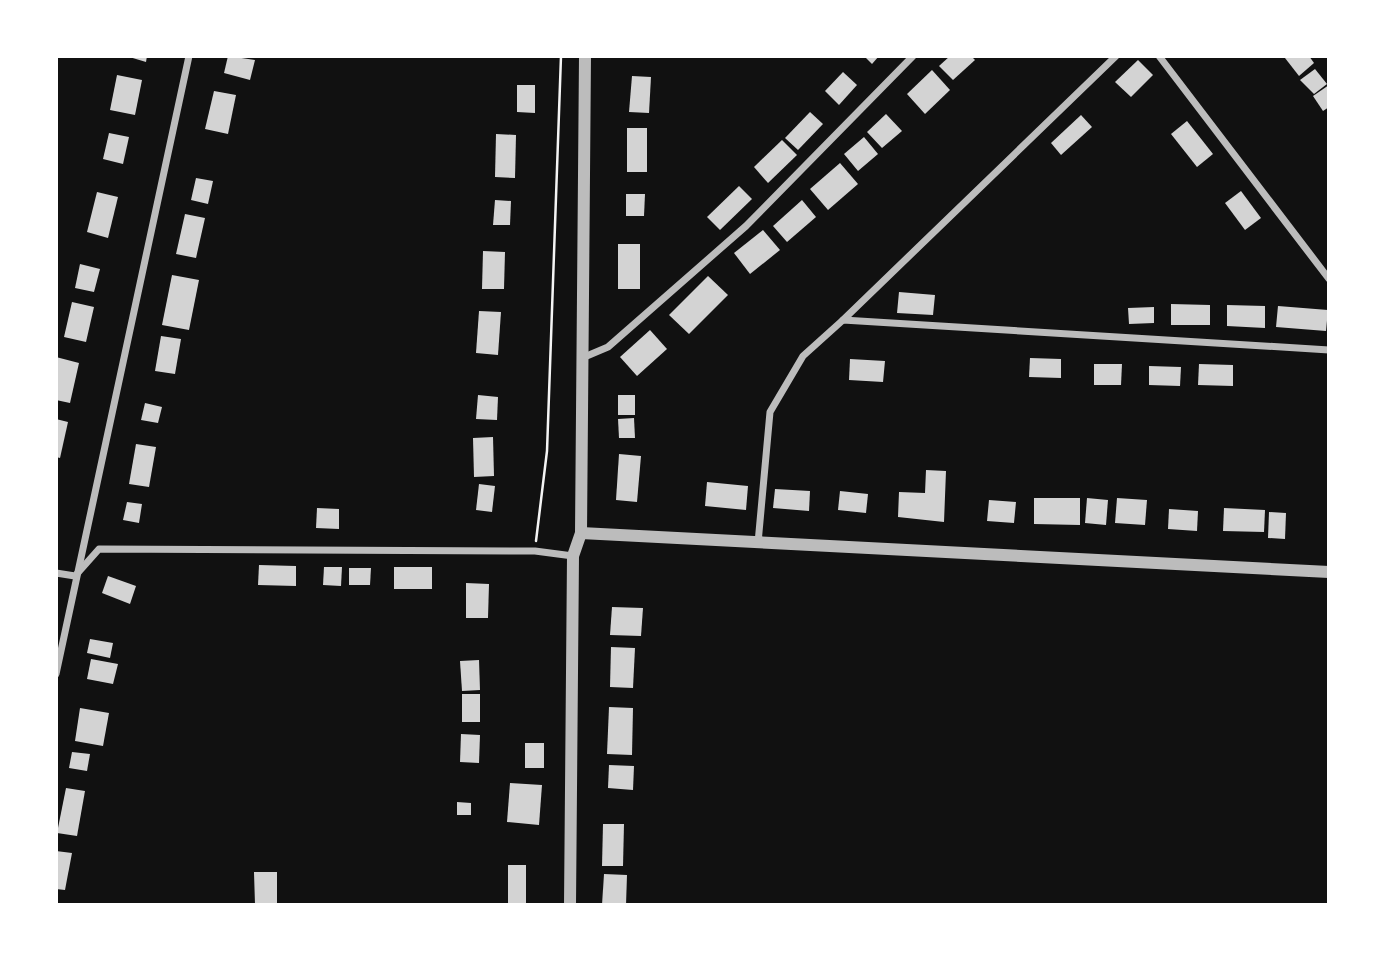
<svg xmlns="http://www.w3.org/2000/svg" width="1385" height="961" font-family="Georgia,serif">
	<rect width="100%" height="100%" fill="#111"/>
	<!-- building -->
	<g fill="#d3d3d3">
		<path d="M126 56H147L146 62Z"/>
		<path d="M228 56 255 60 250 80 224 73Z"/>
		<path d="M864 56H879L872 64Z"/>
		<path d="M950 56H971L975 60 953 80 939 66Z"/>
		<path d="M1288 56H1309L1314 63 1299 76 1285 58Z"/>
		<path d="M1138 60 1153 75 1131 97 1115 82Z"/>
		<path d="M1315 69 1327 84 1314 94 1300 80Z"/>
		<path d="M932 70 950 90 925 114 907 94Z"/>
		<path d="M843 72 857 85 839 105 825 91Z"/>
		<path d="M117 75 142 80 135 115 110 110Z"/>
		<path d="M632 76 651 77 649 113 629 112Z"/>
		<path d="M517 85H535V113L517 112Z"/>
		<path d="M1329 85V107L1323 111 1313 96Z"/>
		<path d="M214 91 236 95 228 134 205 129Z"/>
		<path d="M810 112 823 124 798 150 785 138Z"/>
		<path d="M886 114 902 131 882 148 867 132Z"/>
		<path d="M1081 115 1092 127 1061 155 1051 143Z"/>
		<path d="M1187 121 1213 154 1197 167 1171 134Z"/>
		<rect x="627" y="128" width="20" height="44"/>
		<path d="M109 133 129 137 123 164 103 159Z"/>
		<path d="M496 134 516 135 515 178 495 177Z"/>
		<path d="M864 137 878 154 858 171 844 154Z"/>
		<path d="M782 140 797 155 768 183 754 167Z"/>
		<path d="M840 163 858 184 828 210 810 189Z"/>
		<path d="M196 178 213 181 208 204 191 200Z"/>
		<path d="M739 186 752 199 720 230 707 217Z"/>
		<path d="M1241 191 1261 218 1245 230 1225 203Z"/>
		<path d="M97 192 118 197 108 238 87 232Z"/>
		<path d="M626 194H645L644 216H626Z"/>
		<path d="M495 200 511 201 510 225H493Z"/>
		<path d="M802 200 816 217 787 242 773 226Z"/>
		<path d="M185 214 205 218 196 258 176 254Z"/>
		<path d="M763 230 780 250 750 274 734 253Z"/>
		<rect x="618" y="244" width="22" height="45"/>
		<path d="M483 251 505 252 504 289H482Z"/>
		<path d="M80 264 100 269 94 292 75 288Z"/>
		<path d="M172 275 199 280 189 330 162 325Z"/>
		<path d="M708 276 728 295 689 334 669 315Z"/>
		<path d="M899 292 935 295 933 315 897 313Z"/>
		<path d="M72 302 94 307 86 342 64 337Z"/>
		<path d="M1171 304 1210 305V325H1171Z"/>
		<path d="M1227 305 1265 306V328L1227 326Z"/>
		<path d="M1278 306 1328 310 1326 331 1276 327Z"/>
		<path d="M1154 307V323L1129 324 1128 308Z"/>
		<path d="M479 311 501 312 498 355 476 353Z"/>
		<path d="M650 330 667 349 637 376 620 357Z"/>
		<path d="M161 336 181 339 175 374 155 371Z"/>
		<path d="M56 357 79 363 70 403 56 400Z"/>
		<path d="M1030 358 1061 359V378L1029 377Z"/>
		<path d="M850 359 885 361 883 382 849 380Z"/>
		<path d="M1094 364H1122L1121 385H1094Z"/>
		<path d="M1199 364 1233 365V386L1198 385Z"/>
		<path d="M1149 366 1181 367 1180 386 1149 385Z"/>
		<path d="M478 395 498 397 497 420 476 419Z"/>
		<rect x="618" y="395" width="17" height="20"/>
		<path d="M145 403 162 407 158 423 141 420Z"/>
		<path d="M634 418 635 438H619L618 419Z"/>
		<path d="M56 419 68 422 60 458 56 457Z"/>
		<path d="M493 437 494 476 474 477 473 438Z"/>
		<path d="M136 444 156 447 149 487 129 484Z"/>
		<path d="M619 454 641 456 637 502 616 500Z"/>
		<path d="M926 470 946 471 944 522 898 517 899 492 925 493Z"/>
		<path d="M707 482 748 486 746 510 705 506Z"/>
		<path d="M479 484 495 486 492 512 476 510Z"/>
		<path d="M775 489 810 491 809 511 773 508Z"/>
		<path d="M840 491 868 494 866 513 838 510Z"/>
		<path d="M1034 498H1080V525L1034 524Z"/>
		<path d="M1087 498 1108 500 1106 525 1085 523Z"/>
		<path d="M1117 498 1147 500 1145 525 1115 523Z"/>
		<path d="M989 500 1016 502 1014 523 987 521Z"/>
		<path d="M127 502 142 504 139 523 123 520Z"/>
		<path d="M317 508 339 509V529L316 528Z"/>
		<path d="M1224 508 1265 510 1264 532 1223 531Z"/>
		<path d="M1169 509 1198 511 1197 531 1168 529Z"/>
		<path d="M1269 512 1286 513 1285 539 1268 538Z"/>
		<path d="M259 565 296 566V586L258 585Z"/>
		<path d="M324 567H342L341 586 323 585Z"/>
		<rect x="394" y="567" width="38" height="22"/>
		<path d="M349 568H371L370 585H349Z"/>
		<path d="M108 576 136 586 130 604 102 593Z"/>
		<path d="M466 583 489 584 488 618H466Z"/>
		<path d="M612 607 643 608 641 636 610 635Z"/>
		<path d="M90 639 113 643 110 658 87 653Z"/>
		<path d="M611 647 635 648 633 688 610 687Z"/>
		<path d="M91 659 118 664 113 684 87 679Z"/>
		<path d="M479 660 480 690 462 691 460 661Z"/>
		<rect x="462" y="694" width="18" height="28"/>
		<path d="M609 707 633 708 632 755 607 754Z"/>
		<path d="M80 708 109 713 103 746 75 741Z"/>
		<path d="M461 734 480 735 479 763 460 762Z"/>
		<rect x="525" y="743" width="19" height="25"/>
		<path d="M72 752 90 754 87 771 69 768Z"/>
		<path d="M609 765 634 766 633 790 608 788Z"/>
		<path d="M510 783 542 785 539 825 507 822Z"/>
		<path d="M66 788 85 791 77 836 57 833Z"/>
		<path d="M457 802 471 803V815H457Z"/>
		<path d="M603 824H624L623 866H602Z"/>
		<path d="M56 851 72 853 65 890 56 889Z"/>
		<rect x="508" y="865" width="18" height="40"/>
		<path d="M254 872H277V905H255Z"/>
		<path d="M604 874 627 875 626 905H602Z"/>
	</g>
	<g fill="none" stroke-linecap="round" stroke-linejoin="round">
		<!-- path -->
		<path stroke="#f5f5f5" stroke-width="2.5" d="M536 541 547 451 561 56"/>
		<!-- minor -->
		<g stroke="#bcbcbc" stroke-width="7">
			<path d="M1159 56 1329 279"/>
			<path d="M843 320 1116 56"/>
			<path d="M582 358 608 347 746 226 913 56"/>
			<path d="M758 543 770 412 803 356 843 320 1329 350"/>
			<path d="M56 573 75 576 99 549 535 551 573 556"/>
			<path d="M56 674 189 56"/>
		</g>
		<!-- tertiary -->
		<g stroke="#bcbcbc" stroke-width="12">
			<path d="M581 533 1329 572"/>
			<path d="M570 905 573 556 581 533 585 56"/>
		</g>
	</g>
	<!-- border -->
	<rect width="1385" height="961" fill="none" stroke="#ffffff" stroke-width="116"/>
</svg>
